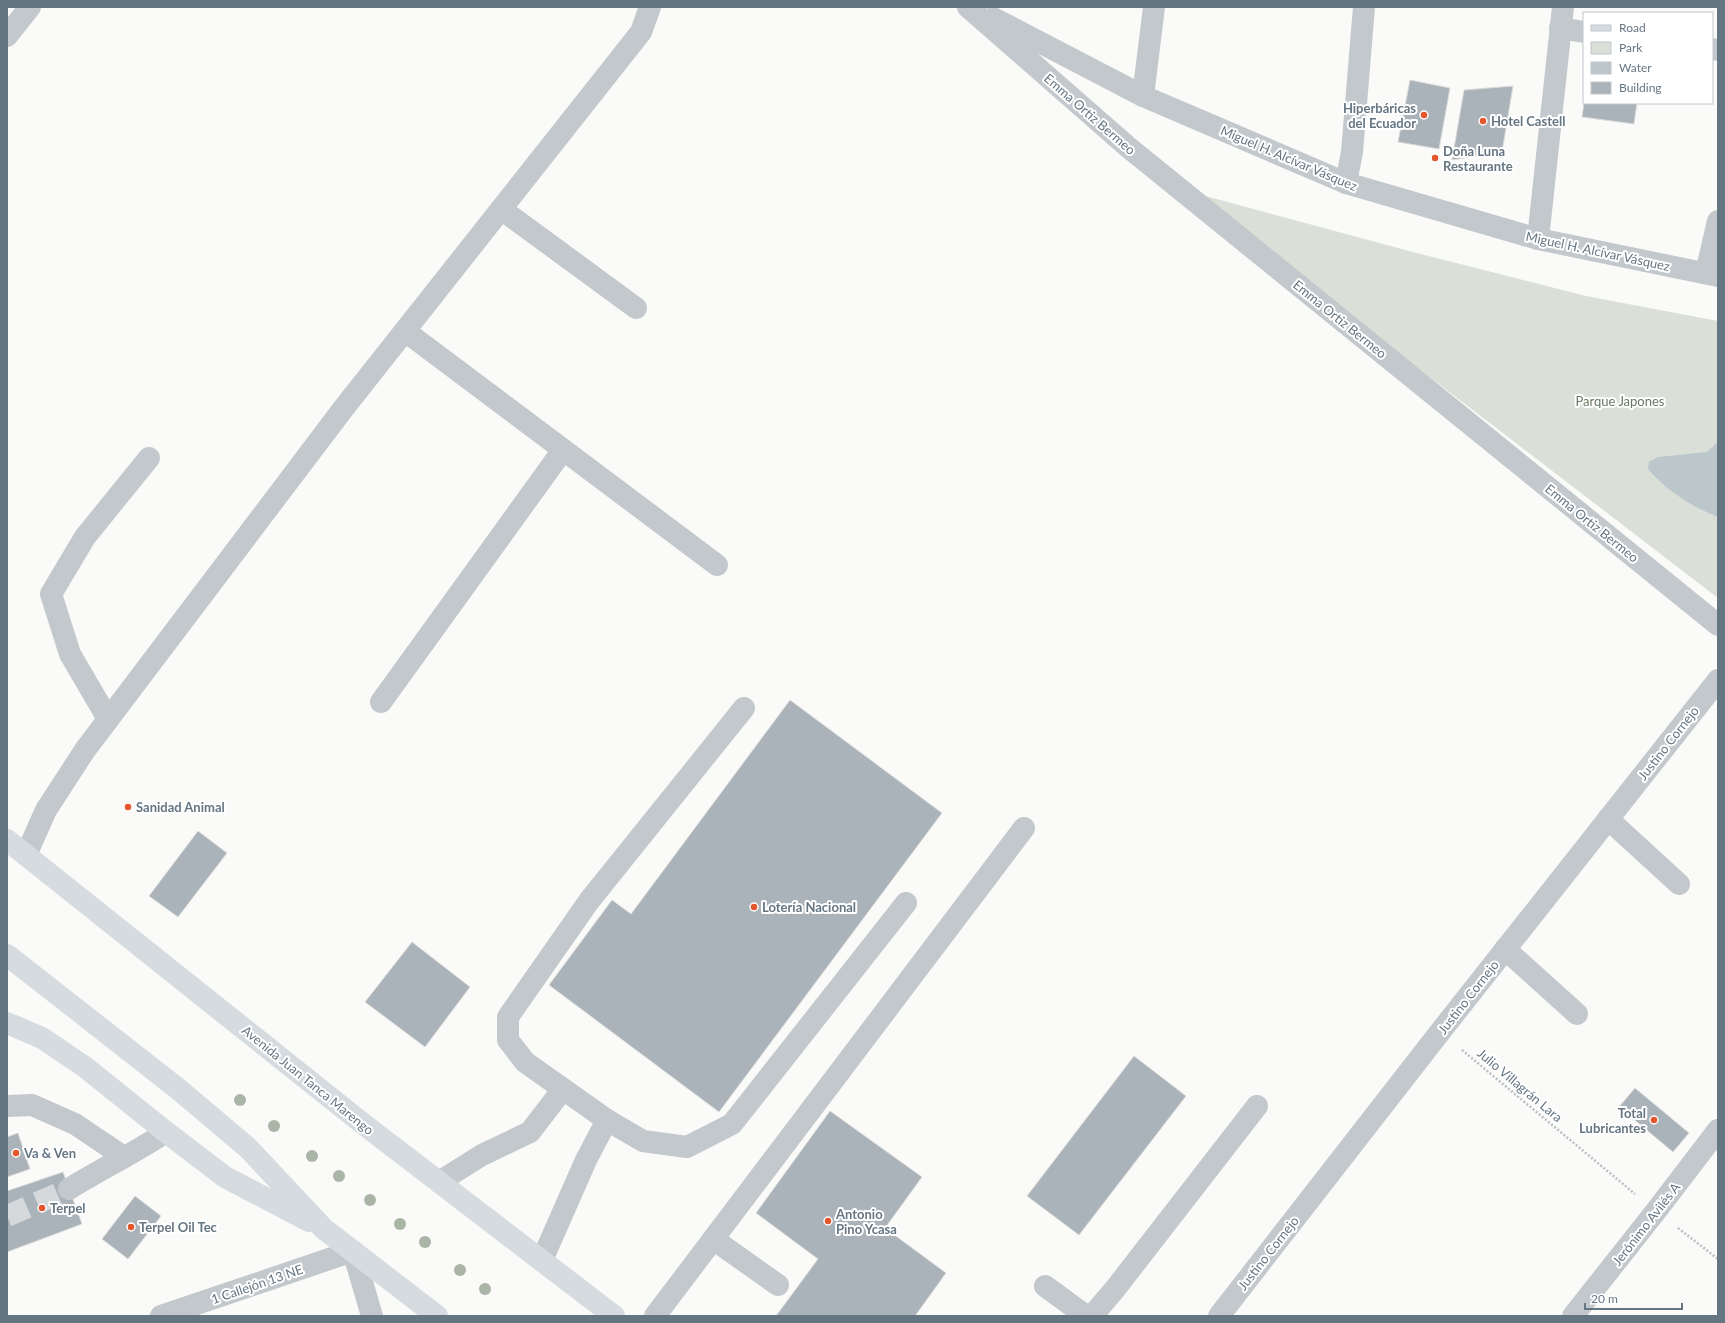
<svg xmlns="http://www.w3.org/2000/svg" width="1725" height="1323" font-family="Lato,sans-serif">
	<rect width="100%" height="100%" fill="#fafaf8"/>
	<!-- green -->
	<path fill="#dadfd7" d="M1187 191 1409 251 1586 296 1718 321V598Z"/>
	<!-- water -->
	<path fill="#bbc7cb" d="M1718 442V517C1692 507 1666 490 1648 469L1649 462 1658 457 1707 452Z"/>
	<!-- building -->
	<g fill="#aab3b9" stroke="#dcdcda">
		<path d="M1410 80 1450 88 1439 149 1398 142Z"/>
		<path d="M1513 86 1502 152 1452 160 1464 90Z"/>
		<path d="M1584 103H1637L1634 124 1582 117Z"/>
		<path d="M790 700 942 813 719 1112 549 985 612 900 631 914Z"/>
		<path d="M198 831 227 853 178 917 149 896Z"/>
		<path d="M412 942 470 987 425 1047 365 1002Z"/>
		<path d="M1134 1056 1186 1096 1079 1235 1027 1196Z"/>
		<path d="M1635 1088 1689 1133 1673 1152 1619 1107Z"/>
		<path d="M830 1111 922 1177 885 1228 946 1273 915 1316H776L818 1259 756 1213Z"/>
		<path d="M18 1133 30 1169 7 1177V1137Z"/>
		<path d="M63 1172 82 1224 7 1252V1191Z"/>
		<path d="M135 1196 161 1216 128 1259 102 1239Z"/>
	</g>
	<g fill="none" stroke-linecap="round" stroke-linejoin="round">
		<!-- minor-tunnel -->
		<path stroke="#d5d9db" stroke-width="22" stroke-dasharray="22 11" stroke-linecap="butt" d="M7 1216 69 1189"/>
		<!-- path -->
		<g stroke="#bbbfc2" stroke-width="2.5" stroke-dasharray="2 2" stroke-linecap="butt">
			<path d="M1462 1050 1635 1194"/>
			<path d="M1678 1228 1718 1259"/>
		</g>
		<!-- minor -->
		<g stroke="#c3c8cc" stroke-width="22">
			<path d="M968 7 1128 147 1718 625"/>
			<path d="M993 18 1143 96 1346 183 1538 239 1718 276"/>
			<path d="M1560 28 1584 32"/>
			<path d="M7 36 30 7"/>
			<path d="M1712 49 1718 50"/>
			<path d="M1143 96 1154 7"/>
			<path d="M1346 183 1352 152 1364 7"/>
			<path d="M501 209 636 308"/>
			<path d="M1538 239 1563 7"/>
			<path d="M1706 273 1718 221"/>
			<path d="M405 331 717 565"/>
			<path d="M381 702 563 450"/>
			<path d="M744 708 589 901 508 1017V1040L525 1062 607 1120 643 1141 687 1147 732 1124 906 903"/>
			<path d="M108 719 70 654 51 594 85 537 149 458"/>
			<path d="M1608 819 1679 884"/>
			<path d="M26 855 46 810 85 750 343 409 641 32 650 7"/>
			<path d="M1505 949 1577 1014"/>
			<path d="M7 1106 32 1105 75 1124 124 1157"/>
			<path d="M439 1182 482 1155 530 1132 563 1089"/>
			<path d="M69 1189C101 1169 135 1153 166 1132"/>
			<path d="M713 1239 778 1285"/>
			<path d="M542 1260 586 1160 607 1120"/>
			<path d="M1045 1286 1086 1316"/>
			<path d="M161 1316 353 1251 372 1316"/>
			<path d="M655 1316 1024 828"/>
			<path d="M1092 1316 1115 1289 1257 1106"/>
			<path d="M1219 1316 1440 1032 1718 680"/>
			<path d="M1573 1316 1656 1211 1718 1130"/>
		</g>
		<!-- major -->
		<g stroke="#d6dbdf" stroke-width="22">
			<path d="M7 840 362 1123 614 1316"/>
			<path d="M7 955 177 1088 248 1148 324 1229 437 1316"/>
			<path d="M7 1023 42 1038 85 1067 166 1132 225 1177 309 1221"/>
		</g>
	</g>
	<!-- trees -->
	<g fill="#aab4a7">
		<circle cx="240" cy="1100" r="6"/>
		<circle cx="274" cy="1126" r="6"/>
		<circle cx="312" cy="1156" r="6"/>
		<circle cx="339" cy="1176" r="6"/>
		<circle cx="370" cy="1200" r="6"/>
		<circle cx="400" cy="1224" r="6"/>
		<circle cx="425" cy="1242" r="6"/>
		<circle cx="460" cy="1270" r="6"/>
		<circle cx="485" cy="1289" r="6"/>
	</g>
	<!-- markers -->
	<g fill="#e4572e" stroke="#fff" stroke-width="1.5">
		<circle cx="1424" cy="115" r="4"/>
		<circle cx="1483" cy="121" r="4"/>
		<circle cx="1435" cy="158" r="4"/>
		<circle cx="128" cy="807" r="4"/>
		<circle cx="754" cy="907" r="4"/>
		<circle cx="1654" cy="1120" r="4"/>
		<circle cx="16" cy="1153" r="4"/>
		<circle cx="42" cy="1208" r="4"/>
		<circle cx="828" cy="1221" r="4"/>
		<circle cx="131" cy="1227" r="4"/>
	</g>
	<g text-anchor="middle" stroke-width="4" stroke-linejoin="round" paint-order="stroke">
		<!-- poi labels -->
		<g font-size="13" font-weight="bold" fill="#657683" stroke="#fff" text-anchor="start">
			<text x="1416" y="113" text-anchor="end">Hiperbáricas<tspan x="1416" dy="15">del Ecuador</tspan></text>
			<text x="1491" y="126">Hotel Castell</text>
			<text x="1443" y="156">Doña Luna<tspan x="1443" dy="15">Restaurante</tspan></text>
			<text x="136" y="812">Sanidad Animal</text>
			<text x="762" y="912">Lotería Nacional</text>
			<text x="1646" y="1118" text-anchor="end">Total<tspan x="1646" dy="15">Lubricantes</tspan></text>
			<text x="24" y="1158">Va &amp; Ven</text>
			<text x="50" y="1213">Terpel</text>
			<text x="836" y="1219">Antonio<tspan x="836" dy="15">Pino Ycasa</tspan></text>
			<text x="139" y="1232">Terpel Oil Tec</text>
		</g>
		<!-- street labels -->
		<g font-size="13" fill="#657683" stroke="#fff">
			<text transform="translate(1090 114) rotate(41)" y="5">Emma Ortiz Bermeo</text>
			<text transform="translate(1289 158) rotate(23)" y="5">Miguel H. Alcívar Vásquez</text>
			<text transform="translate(1598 251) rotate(12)" y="5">Miguel H. Alcívar Vásquez</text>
			<text transform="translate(1340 319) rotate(39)" y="5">Emma Ortiz Bermeo</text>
			<text transform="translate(1592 523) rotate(39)" y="5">Emma Ortiz Bermeo</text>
			<text transform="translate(1668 743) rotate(-52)" y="5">Justino Cornejo</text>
			<text transform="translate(1468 997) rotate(-52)" y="5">Justino Cornejo</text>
			<text transform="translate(308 1080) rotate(39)" y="5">Avenida Juan Tanca Marengo</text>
			<text transform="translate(1520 1085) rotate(40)" y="5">Julio Villagrán Lara</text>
			<text transform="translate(1646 1224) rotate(-52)" y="5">Jerónimo Avilés A</text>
			<text transform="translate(1268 1253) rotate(-52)" y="5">Justino Cornejo</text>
			<text transform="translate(257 1284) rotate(-19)" y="5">1 Callejón 13 NE</text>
		</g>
		<!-- park labels -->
		<g font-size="13" fill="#687a64" stroke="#fff">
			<text x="1620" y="406">Parque Japones</text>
		</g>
	</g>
	<!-- border -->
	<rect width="1725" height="1323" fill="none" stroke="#657683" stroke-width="16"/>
	<!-- legend -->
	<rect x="1583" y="12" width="130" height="92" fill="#ffffff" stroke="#c1c8cd"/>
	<rect x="1591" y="25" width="20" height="6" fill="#d6dbdf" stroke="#c1c8cd"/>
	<text x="1619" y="32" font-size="12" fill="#657683">Road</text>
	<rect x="1591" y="42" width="20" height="12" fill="#dadfd7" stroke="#c1c8cd"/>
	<text x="1619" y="52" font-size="12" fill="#657683">Park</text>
	<rect x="1591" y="62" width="20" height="12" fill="#bbc7cb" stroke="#c1c8cd"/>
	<text x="1619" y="72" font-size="12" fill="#657683">Water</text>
	<rect x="1591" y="82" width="20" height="12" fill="#aab3b9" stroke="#c1c8cd"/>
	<text x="1619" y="92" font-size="12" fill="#657683">Building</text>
	<!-- scale -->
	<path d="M1585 1303v6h97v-6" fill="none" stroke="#657683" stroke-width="2"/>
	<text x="1591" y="1303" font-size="12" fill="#657683" stroke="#ffffff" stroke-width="3" paint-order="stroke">20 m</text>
</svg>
